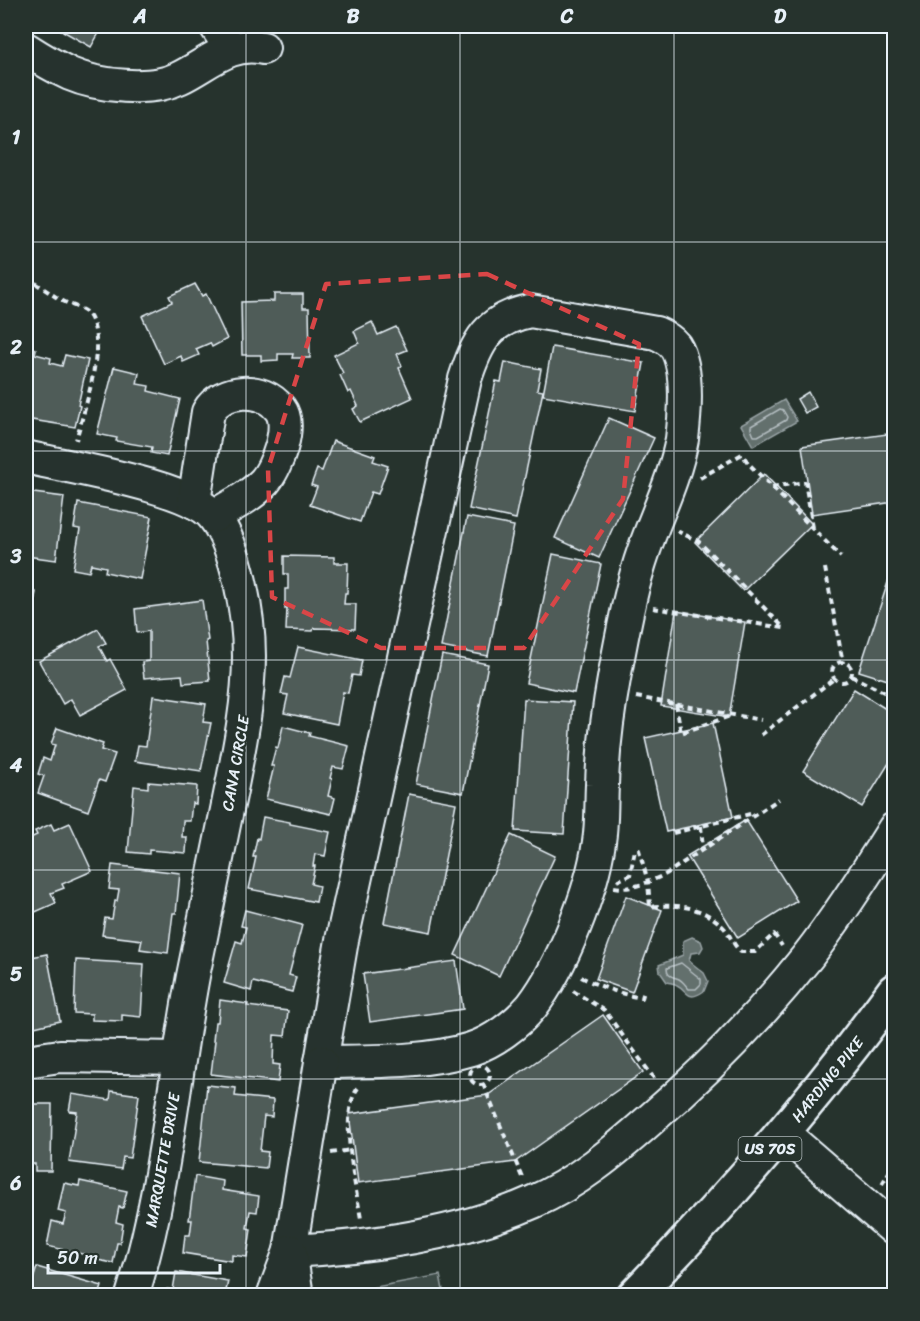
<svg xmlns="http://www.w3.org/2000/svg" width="920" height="1321" font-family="Sriracha,sans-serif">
	<rect width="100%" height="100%" fill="#26332d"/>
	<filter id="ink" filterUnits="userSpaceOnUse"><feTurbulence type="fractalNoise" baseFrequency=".0167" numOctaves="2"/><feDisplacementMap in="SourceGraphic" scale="12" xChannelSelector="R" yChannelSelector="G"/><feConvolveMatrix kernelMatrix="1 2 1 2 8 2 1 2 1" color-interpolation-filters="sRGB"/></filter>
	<g filter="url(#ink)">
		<!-- green -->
		<path fill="#3e4b47" stroke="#939ea0" stroke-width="1.5" d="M440 1275 444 1295H333Z"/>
		<!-- water -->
		<g fill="#636f6d" stroke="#98a3a5" stroke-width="1.5">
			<path d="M784 400 797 421 753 446 741 425Z"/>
			<path d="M692 937 701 941 703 947 700 952 691 953 689 961 704 973 708 981 704 991C687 1003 688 990 677 985 674 983 670 983 667 982L660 972 659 965 683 955V941Z"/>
		</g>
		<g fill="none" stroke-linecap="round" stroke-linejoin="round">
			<!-- shore -->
			<g stroke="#b3bdc0" stroke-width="1.5">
				<path d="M780 409 783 410 787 417 786 420 758 436H754L751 429V426Z"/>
				<path d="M681 963 701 979V984L696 989H689C686 986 683 981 679 979 672 976 667 977 667 968Z"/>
			</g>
		</g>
		<!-- building -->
		<g fill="#505c59" stroke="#e8f1f8" stroke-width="1.5">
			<path d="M54 26H103L91 47Z"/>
			<path d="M195 284 202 296 206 294 227 339 212 347 210 343 196 349 199 355 183 362 181 356 164 364 142 316 172 302 169 296Z"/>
			<path d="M274 294H303V308H309L310 358H292L293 354H278V360L261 361V355H242L241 302 274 301Z"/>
			<path d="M372 322 378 335 396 327 407 350 397 354 402 366 399 368 412 398 360 422 353 409 358 406 351 391 348 393 340 375 343 373 334 355 359 343 354 331Z"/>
			<path d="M26 346 36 349 35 354 51 358 50 363 62 366 65 355 88 360 78 405 80 406 75 427 26 419Z"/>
			<path d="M552 347 644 363 635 411 543 395Z"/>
			<path d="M505 362 541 369 537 390 543 391 516 519 469 509 496 381 501 382Z"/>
			<path d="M114 367 139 373 137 384 149 386 148 391 180 399 167 456 151 453 152 447 116 441 117 438 97 434Z"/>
			<path d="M808 392 816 407 805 413 797 399Z"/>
			<path d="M609 418 654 438 599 558 555 538Z"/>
			<path d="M894 433V502L812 514 802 446Z"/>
			<path d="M333 441 375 456 373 461 388 466 378 494 371 492 360 522 310 505 317 487 311 485 317 469 322 471Z"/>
			<path d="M764 474 812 524 743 591 695 542Z"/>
			<path d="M26 492 64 497 56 560 26 556Z"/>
			<path d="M78 503 152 517 140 579 105 572 106 567 91 564 89 572 73 569 80 529 74 528Z"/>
			<path d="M467 517 514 526 488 656 441 647Z"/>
			<path d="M553 554 601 564 574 693 526 683Z"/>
			<path d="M284 556 334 557V563H348L347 593H345L344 604H356L355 629 314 628 313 631 286 630 287 608 285 609V589H288V574H284Z"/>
			<path d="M889 579 894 581V682L859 671Z"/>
			<path d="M26 590 36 592 26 645Z"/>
			<path d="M202 600 208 640 206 641 210 681 183 683 182 675 144 678 142 662 149 661V631L137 633 135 609Z"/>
			<path d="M676 611 745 622 729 717 661 706Z"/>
			<path d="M98 629 106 643 99 646 107 661 110 659 127 690 80 715 71 699 63 704 39 661Z"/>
			<path d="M298 647 362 660 359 676 352 675 348 693 343 692 337 724 284 713 288 695 281 694 285 677 290 678Z"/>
			<path d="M442 655 488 664 463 793 416 784Z"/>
			<path d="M854 689 894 714V755L862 807 803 771Z"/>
			<path d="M153 696 206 704 203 722 211 723 201 771 135 761 138 745 146 746Z"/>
			<path d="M524 699 573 702 564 834 515 831Z"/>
			<path d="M713 723 733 817 666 832 645 738Z"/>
			<path d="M283 726 310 733 309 736 349 746 343 769 333 767 330 778 332 779 328 796 335 798 331 814 266 799 274 766H271L276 747 278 748Z"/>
			<path d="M57 728 103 744 101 750 115 754 105 782 99 780 88 811 38 793 44 776 38 774 43 758 50 761 55 745 51 744Z"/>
			<path d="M148 782 197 786 196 804 192 803 190 821H183L182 837H187L186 853 149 850V854L128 852 134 786 148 788Z"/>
			<path d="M409 794 456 803 431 932 384 923Z"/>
			<path d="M263 817 290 822V824L330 832 325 856 315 854 313 866H315L311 884 319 886 316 902 249 889 256 857H253L257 838 259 839Z"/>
			<path d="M746 820 797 901 738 938 687 856Z"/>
			<path d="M70 823 92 871 62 884 64 888 51 893 56 903 33 913 26 895V840L37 835 35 831 51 824 54 830Z"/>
			<path d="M511 835 555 856 499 976 455 955Z"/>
			<path d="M112 865 180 873 176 913H173L168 953 140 949 142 940 102 935 105 918 112 919 115 901H117L119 890 109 889Z"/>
			<path d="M626 896 662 910 632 992 596 979Z"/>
			<path d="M245 910 302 925 289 975 296 977 292 992 253 982 251 991 224 983 236 941 242 943 246 927 241 926Z"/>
			<path d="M47 954 60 1021 26 1029V958Z"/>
			<path d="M76 960 144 964 141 1017 122 1015V1021L92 1020V1014L74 1013Z"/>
			<path d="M456 961 463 1009 370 1022 363 974Z"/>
			<path d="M220 1000 248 1004 247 1006 288 1011 285 1036 274 1035 273 1064 280 1065 278 1082 211 1074 215 1041H213L215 1022H218Z"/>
			<path d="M603 1015 643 1072 515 1162 358 1183 349 1114 488 1095Z"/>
			<path d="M207 1085 236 1088 235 1096 273 1100 272 1117 264 1116 260 1151 268 1152 266 1168 199 1162Z"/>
			<path d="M111 1091 139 1095 130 1158 123 1157 121 1169 69 1162 77 1112 69 1111 72 1094 110 1100Z"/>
			<path d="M26 1104H52L51 1171H35V1164H26Z"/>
			<path d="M195 1176 223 1181 222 1190 259 1196 257 1212 250 1211 247 1228 251 1229 247 1257 232 1255V1261L183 1253 185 1235H190L192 1220H189Z"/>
			<path d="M80 1181 127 1191 123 1208 119 1207 116 1222 123 1224 120 1243H117L113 1263 87 1258V1255L47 1246 52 1221 63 1224 66 1213 58 1211 64 1183 79 1186Z"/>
			<path d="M37 1267 102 1286 99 1296H39L40 1293 30 1289Z"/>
			<path d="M176 1272 228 1281 225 1296H165L167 1289 173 1290Z"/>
		</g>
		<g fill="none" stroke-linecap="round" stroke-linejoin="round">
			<defs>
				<g id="minor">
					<path d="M216 26 231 49"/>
					<path d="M26 49C40 58 55 67 70 74 98 86 151 92 179 78 207 65 230 40 263 48"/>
					<path d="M530 311 656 333C663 336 670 340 675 346 689 368 685 415 682 439 675 478 657 513 644 550 630 590 623 632 615 673 608 711 603 748 602 785 601 804 602 823 599 842 592 891 562 967 532 1006 517 1024 493 1042 471 1049 425 1063 369 1061 321 1062L342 940 465 379C477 342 488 319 530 311Z"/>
					<path d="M26 457C66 467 191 486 214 517 238 548 249 618 249 656 249 702 239 750 230 795 218 855 205 916 193 976 173 1082 165 1192 132 1296"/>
					<path d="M194 502 208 412C222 388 263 386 280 409 293 426 276 469 264 482 250 497 231 506 214 516"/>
					<path d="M26 1061 60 1056 179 1058"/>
					<path d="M321 1062 290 1251C370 1247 459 1235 533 1202 577 1183 615 1151 651 1119 708 1070 761 1015 808 956 839 916 867 872 894 829"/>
					<path d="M783 1133 894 1229"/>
					<path d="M273 1296 290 1251 297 1296"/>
				</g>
				<path id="major" d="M634 1296C728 1200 815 1099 894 991"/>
			</defs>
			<!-- minor casing -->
			<use href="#minor" stroke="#e8f1f8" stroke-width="36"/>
			<!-- major casing -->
			<use href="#major" stroke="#e8f1f8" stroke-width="38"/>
			<!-- path -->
			<g stroke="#e8f1f8" stroke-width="4" stroke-dasharray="6 4.5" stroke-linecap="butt">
				<path d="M26 278C39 284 51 295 65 302 72 306 83 308 89 315 108 343 84 410 76 440"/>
				<path d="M700 478 742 454 749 464 841 557"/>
				<path d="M772 487 805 482 813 528"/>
				<path d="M825 568 843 663"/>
				<path d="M653 608 784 628 698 541 677 531"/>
				<circle cx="842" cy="672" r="10"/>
				<path d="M851 676 894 697"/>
				<path d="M636 697 761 720"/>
				<path d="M676 704 681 733 733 715"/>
				<path d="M761 735 835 678"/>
				<path d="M701 826 703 849"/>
				<path d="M673 833 754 813"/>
				<path d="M617 881 630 875 635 850H639L648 882 650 907C677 903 706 907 725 929 731 937 734 946 741 952H755L774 934 782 946"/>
				<path d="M614 887C631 891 651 881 666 874L779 799"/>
				<path d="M581 977C601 987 620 994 642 998L644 991"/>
				<path d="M573 991 604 1010 656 1081"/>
				<circle cx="480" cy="1075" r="10"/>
				<path d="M483 1084 522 1177"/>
				<path d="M358 1088C338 1114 356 1187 361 1219"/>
				<path d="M331 1153 351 1150"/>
				<path d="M882 1184 894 1164"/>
			</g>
			<!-- minor -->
			<use href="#minor" stroke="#26332d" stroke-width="32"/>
			<!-- major -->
			<use href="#major" stroke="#26332d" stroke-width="33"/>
		</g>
	</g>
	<!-- marked area -->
	<path fill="none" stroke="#d94647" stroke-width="4.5" stroke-dasharray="12 8" stroke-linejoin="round" d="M487 274 639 344 623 499 524 648H381L272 597 268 469 326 284Z"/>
	<!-- grid -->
	<path fill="none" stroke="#e8f1f8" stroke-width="1.5" stroke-opacity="0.55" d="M246 26V1296M460 26V1296M674 26V1296M26 242H894M26 451H894M26 660H894M26 870H894M26 1079H894"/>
	<g text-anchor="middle" stroke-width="4.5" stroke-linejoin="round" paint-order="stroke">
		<!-- shield labels -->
		<rect fill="#26332d" stroke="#aeb8bb" stroke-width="1.5" x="738.5" y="1137" width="63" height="24" rx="4.5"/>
		<g font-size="15" font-weight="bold" fill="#e8f1f8">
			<text x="770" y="1154">US 70S</text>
		</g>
		<!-- street labels -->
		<g font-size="16" fill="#e8f1f8" stroke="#26332d">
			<text transform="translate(235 763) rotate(-80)" y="6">CANA CIRCLE</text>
			<text transform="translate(827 1079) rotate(-51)" y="6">HARDING PIKE</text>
			<text transform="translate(162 1160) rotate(-80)" y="6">MARQUETTE DRIVE</text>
		</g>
	</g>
	<!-- margin -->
	<rect width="920" height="1321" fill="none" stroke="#26332d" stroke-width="66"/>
	<!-- scale -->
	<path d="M48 1264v9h172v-9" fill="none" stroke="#e8f1f8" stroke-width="3"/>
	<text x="57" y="1264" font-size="18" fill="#e8f1f8" stroke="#26332d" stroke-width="4.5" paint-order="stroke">50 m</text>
	<rect x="33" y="33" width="854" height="1255" fill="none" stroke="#e8f1f8" stroke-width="2"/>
	<g font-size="20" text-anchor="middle" font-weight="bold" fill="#e8f1f8">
		<text x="140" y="23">A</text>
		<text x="353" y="23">B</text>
		<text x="567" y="23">C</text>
		<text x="780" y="23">D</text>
		<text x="16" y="144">1</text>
		<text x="16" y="354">2</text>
		<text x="16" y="563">3</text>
		<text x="16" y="772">4</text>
		<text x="16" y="981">5</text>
		<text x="16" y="1190">6</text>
	</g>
</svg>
